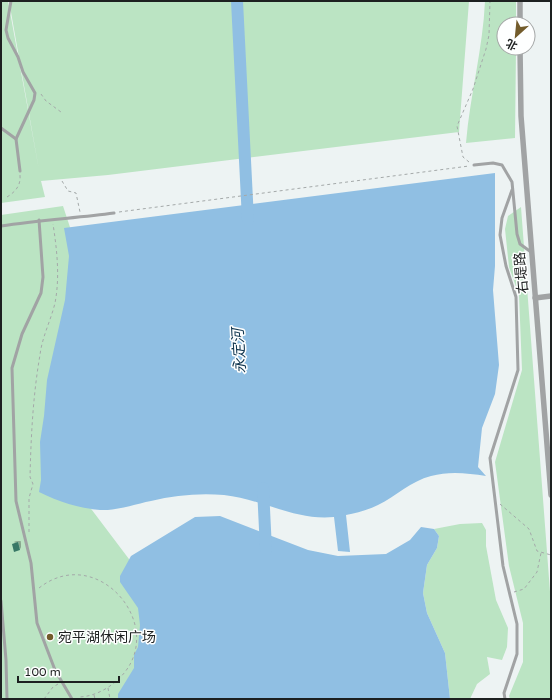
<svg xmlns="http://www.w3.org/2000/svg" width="552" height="700" font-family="'Varela Round','Noto Sans SC',sans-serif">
	<defs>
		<filter id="shadow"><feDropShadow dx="2.5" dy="-2.5" stdDeviation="0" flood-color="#0004"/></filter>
	</defs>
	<rect width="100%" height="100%" fill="#edf3f3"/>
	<!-- green -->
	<g fill="#bbe4c3">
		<path d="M1 1H8L39 170 9 1H469L459 132 108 175 41 181 45 197 1 203Z"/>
		<path d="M485 1H516V24H504V48H516L515 138 466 143C470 95 483 48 485 1Z"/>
		<path d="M63 206 91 291 61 469 138 571 148 699H1V215Z"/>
		<path d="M521 207 551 605V699H510L509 696 523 662V623L509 566 495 462 522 370 519 295 509 267 505 229 508 216Z"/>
		<path d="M482 523 486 530V546L496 600 508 628 507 647 502 660 487 657 490 674 477 684 470 699H450L445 653 427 613 423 593 427 565 437 548 439 536 434 529 460 524Z"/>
	</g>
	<!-- water -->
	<g fill="#90bfe3">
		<path d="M495 173V266L493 290 499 365 495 394 482 428 478 467 486 476C467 473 449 471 431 476 411 481 396 496 378 505 368 510 356 513 346 515L350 552 338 551 334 517C295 521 262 499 224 495 200 493 175 495 151 501 135 504 117 511 100 510 78 508 59 502 39 492L41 480 40 442 44 416 47 380 65 300 69 256 64 228Z"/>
		<path d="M220 516 308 550 338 556 386 554 410 540 421 527 434 529 439 536 437 548 427 565 423 593 427 613 445 653 450 699H118V694L134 668V655L138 647 140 625 138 608 120 582V576L131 556 195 517Z"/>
	</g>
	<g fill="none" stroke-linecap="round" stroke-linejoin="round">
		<!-- river -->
		<g stroke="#90bfe3" stroke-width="12">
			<path d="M237 1 248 220"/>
			<path d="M263 488 266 550"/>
		</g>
	</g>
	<!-- building -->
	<path fill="#377766" filter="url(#shadow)" d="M18 542 20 550 14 552 12 544Z"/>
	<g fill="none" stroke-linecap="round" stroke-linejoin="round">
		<!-- path -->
		<g stroke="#a4a9a9" stroke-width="1" stroke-dasharray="3 3" stroke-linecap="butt">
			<path d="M41 94 46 101 61 112"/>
			<path d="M469 162 463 157 457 126 473 89 486 49 489 35 490 1"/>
			<path d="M62 181 68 191 76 193 80 212"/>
			<path d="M7 197C15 192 21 186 20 175"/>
			<path d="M119 212 469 166"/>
			<path d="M500 504 529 529 537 551 551 555"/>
			<path d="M29 532V498L33 484 30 477C31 436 33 395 40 355 42 337 51 320 55 303 60 277 57 250 53 224"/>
			<path d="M39 588C100 540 175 634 114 683 104 691 91 697 78 697"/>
			<path d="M514 592 524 589 537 572 541 553"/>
			<path d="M108 688 110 699"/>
			<path d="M94 695 95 699"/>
			<path d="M44 699 53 687 58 684"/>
		</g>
		<!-- lane -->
		<g stroke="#a1a3a4" stroke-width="3">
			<path d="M11 1 6 30 8 38 18 57 23 72 35 93 34 100 16 139 20 171"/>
			<path d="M1 128 16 139"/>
			<path d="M474 165 493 163 502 165 512 182 517 234 520 244 531 252"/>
			<path d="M39 220 43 277 41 293 22 334 12 368 16 501 31 563 37 623 55 670 72 699"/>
			<path d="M1 226C39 220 77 218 114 213"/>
			<path d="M1 601 6 660 7 699"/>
			<path d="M505 699 504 693 517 654V624L503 566 490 458 518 370 516 297 506 266 500 235 502 218 512 190"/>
		</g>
		<!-- street -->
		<g stroke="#a1a3a4" stroke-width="5.5">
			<path d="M520 1V24"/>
			<path d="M520 48 521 116 551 495"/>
			<path d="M535 298 551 296"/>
		</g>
	</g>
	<!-- markers -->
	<circle fill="#735c2c" stroke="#feffff" stroke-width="1.5" cx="50" cy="637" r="4"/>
	<g text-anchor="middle" stroke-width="3" stroke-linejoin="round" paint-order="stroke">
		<!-- street labels -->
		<g font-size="14" fill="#1d2020" stroke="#feffff">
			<text transform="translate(521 273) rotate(-95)" y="5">右堤路</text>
		</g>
		<!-- poi labels -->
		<g font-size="14" fill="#1d2020" stroke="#feffff" text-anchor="start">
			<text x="58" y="642">宛平湖休闲广场</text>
		</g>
		<!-- water labels -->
		<g font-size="15" font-style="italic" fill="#123750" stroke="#feffff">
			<text transform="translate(239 351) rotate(-93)" y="5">永定河</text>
		</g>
	</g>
	<!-- border -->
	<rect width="552" height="700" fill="none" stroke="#1d2020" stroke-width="4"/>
	<!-- north arrow -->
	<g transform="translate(516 36) rotate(207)"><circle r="19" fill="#feffff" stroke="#a4a6a6"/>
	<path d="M0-3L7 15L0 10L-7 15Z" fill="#735c2c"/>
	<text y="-6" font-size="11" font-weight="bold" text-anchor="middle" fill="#1d2020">北</text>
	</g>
	<!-- scale -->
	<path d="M18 676v6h101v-6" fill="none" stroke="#1d2020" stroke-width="2"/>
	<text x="24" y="676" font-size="12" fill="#1d2020" stroke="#feffff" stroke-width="3" paint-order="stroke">100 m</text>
</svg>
